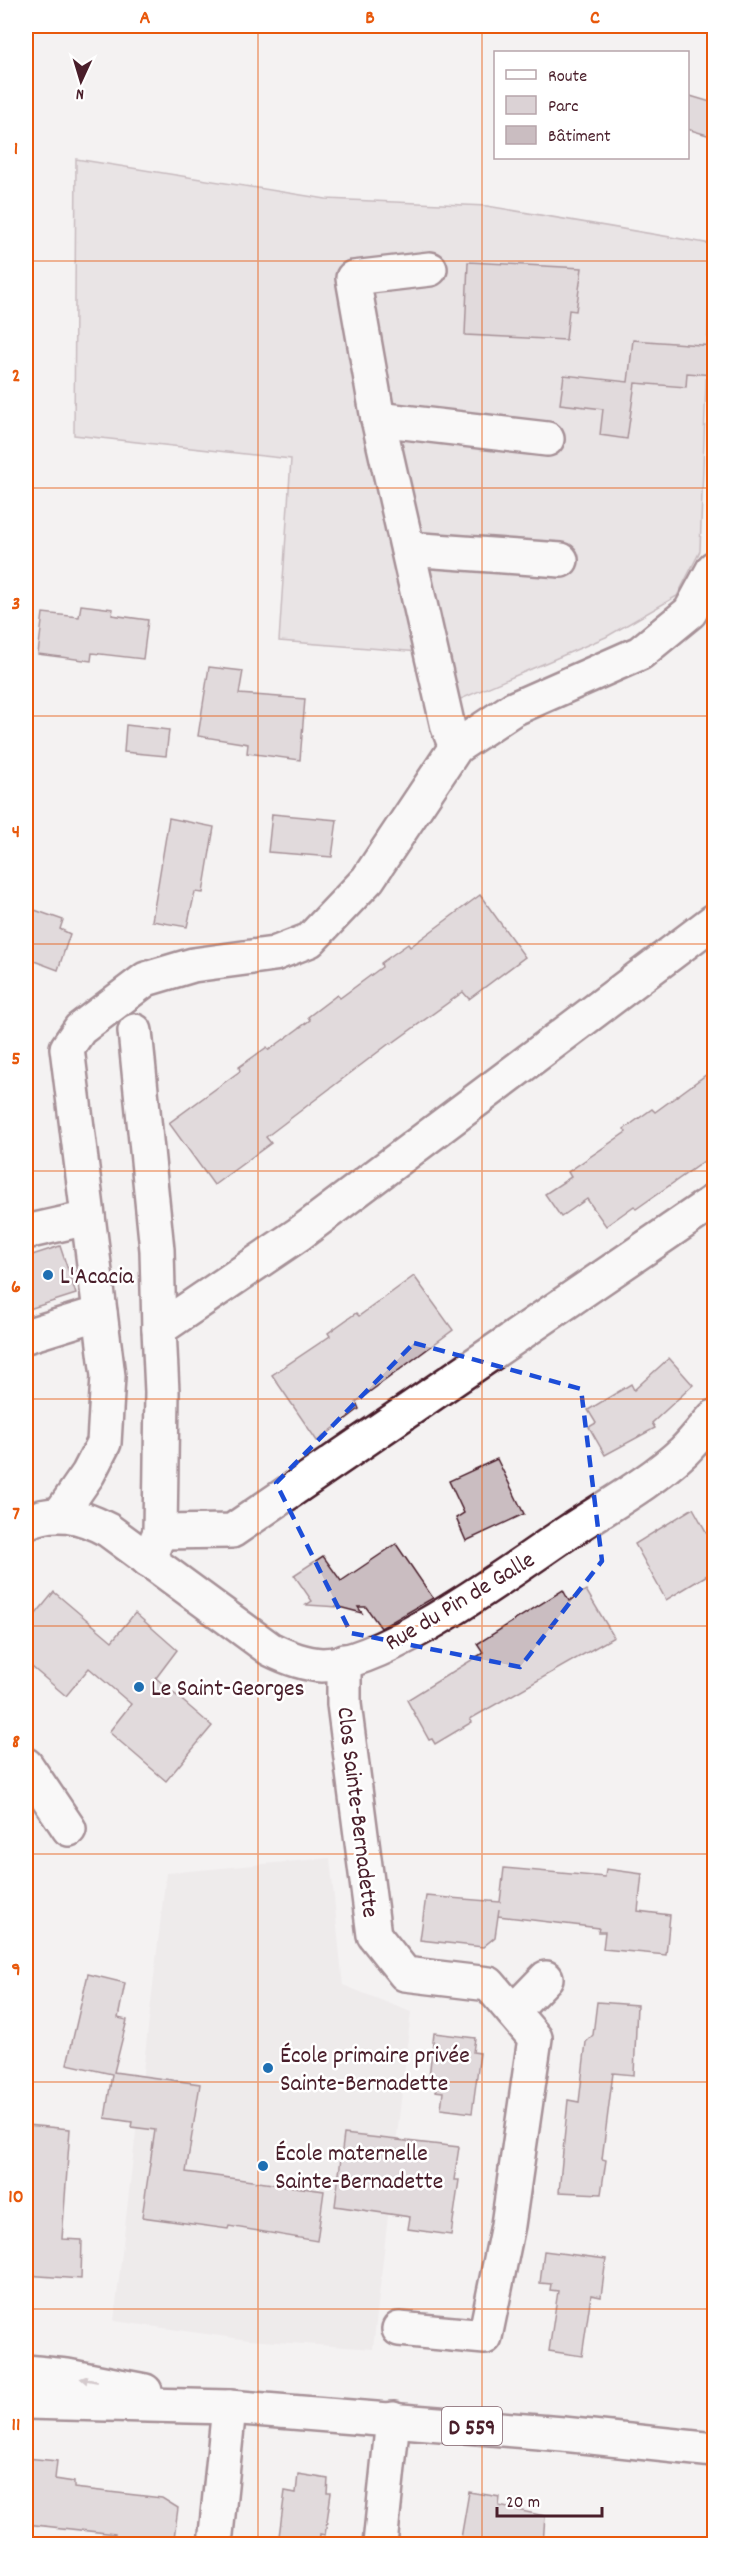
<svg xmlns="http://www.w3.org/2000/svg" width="740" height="2570" font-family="Dekko,sans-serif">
	<rect width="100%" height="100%" fill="#f4f2f2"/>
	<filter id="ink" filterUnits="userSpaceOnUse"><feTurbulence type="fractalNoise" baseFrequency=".0167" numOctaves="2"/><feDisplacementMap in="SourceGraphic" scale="12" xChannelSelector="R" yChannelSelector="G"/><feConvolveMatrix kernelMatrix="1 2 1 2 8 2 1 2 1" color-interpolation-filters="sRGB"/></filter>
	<g filter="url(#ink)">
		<!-- built -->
		<path fill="#e7e2e3" d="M330 1858 343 1985 411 2012 373 2349 248 2340 114 2321 166 1873Z"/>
		<!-- green -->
		<path fill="#dbd2d5" stroke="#927880" stroke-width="1.5" d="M76 159 326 199 487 206 711 244 700 551 677 596 606 637 435 710 420 652 279 641 291 459 74 435Z"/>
		<!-- building -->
		<g fill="#cabdc1" stroke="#4a1f2b" stroke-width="1.5">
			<path d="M687 95 714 103V137L687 129Z"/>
			<path d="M468 262 582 268 576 311 569 310 566 340 465 335Z"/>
			<path d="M633 340 714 346V375L687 373 686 387 635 383 627 439 600 435 603 409 560 404 564 375 628 382Z"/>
			<path d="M81 605 113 609 112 615 148 620 143 659 92 653 91 661 38 654 43 613 79 617Z"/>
			<path d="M209 667 243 671 239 694 305 699 300 760 247 753 248 744 198 736Z"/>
			<path d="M126 725 169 730 166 756 124 752Z"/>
			<path d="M272 814 337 820 332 857 268 852Z"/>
			<path d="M169 818 214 827 203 893 195 892 187 927 152 921Z"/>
			<path d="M480 895 525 957 469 999 463 992 391 1044 390 1043 266 1137 271 1143 214 1185 169 1123 240 1071 239 1067 267 1047 269 1050 310 1020 308 1017 337 995 340 998 382 967 381 963 408 944 410 947Z"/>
			<path d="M26 907 63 920 60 929 70 934 58 970 26 958Z"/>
			<path d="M714 1069V1154L636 1209 634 1206 606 1226 587 1199 561 1217 545 1194 571 1177 568 1172 626 1132 624 1129 652 1109 655 1112Z"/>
			<path d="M60 1246 76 1294 26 1310V1257Z"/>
			<path d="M414 1276 453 1330 356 1402 359 1409 317 1441 272 1375 330 1336 328 1333 356 1313 359 1316Z"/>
			<path d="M669 1358 693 1385 652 1423 655 1428 605 1455 589 1427 596 1423 588 1410 631 1384 634 1390Z"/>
			<path d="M497 1459 524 1514 466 1541 456 1518 464 1513 449 1481Z"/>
			<path d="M693 1508 714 1546V1571L666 1600 635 1544Z"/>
			<path d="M396 1544 433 1598 381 1628 366 1607H358L362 1613 339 1607 306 1605 312 1601 294 1575 323 1556 341 1581Z"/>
			<path d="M563 1590 569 1601 586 1590 614 1637 470 1719 472 1722 435 1744 432 1739 429 1740 407 1700 483 1653 477 1644Z"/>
			<path d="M54 1592 112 1641 135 1613 177 1650 156 1678 212 1726 166 1781 109 1732 131 1704 89 1668 66 1696 26 1662V1626Z"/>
			<path d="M504 1868 605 1877 606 1869 642 1874 638 1911 670 1915 666 1955 603 1949 605 1932H598L599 1928 498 1916 499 1909 495 1937 483 1947 420 1940 426 1896 500 1902Z"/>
			<path d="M88 1974 125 1983 118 2018 127 2020 114 2072 200 2084 186 2172 324 2191 317 2241 229 2226 228 2229 142 2217 155 2130 131 2127 132 2122 105 2118 112 2074 67 2064Z"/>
			<path d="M597 2002 637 2005 634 2075 613 2073 602 2159 606 2160 601 2194 559 2192 568 2100 579 2102 586 2042 593 2035Z"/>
			<path d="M434 2033 475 2038 473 2052 480 2053 472 2113 441 2109 443 2092 435 2091 436 2078 429 2077Z"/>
			<path d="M26 2125 70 2129 62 2239 82 2240 81 2279 26 2275Z"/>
			<path d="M344 2134 459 2147 454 2180H459L451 2235 408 2229 410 2217 335 2206Z"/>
			<path d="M544 2251 606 2259 601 2297 591 2295 582 2356 549 2351 558 2291 550 2290 551 2284 540 2283Z"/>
			<path d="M26 2458 57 2461 55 2479 74 2482V2488L162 2498 178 2508 174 2538H168L167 2544H114L115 2534 26 2524Z"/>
			<path d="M298 2474 328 2479 327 2493H331L325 2535 320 2534 319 2544H278L285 2491 296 2493Z"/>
			<path d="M469 2492 500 2497 499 2506 545 2516 543 2544H460Z"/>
		</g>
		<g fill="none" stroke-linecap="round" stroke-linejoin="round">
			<defs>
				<g id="minor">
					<path d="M378 419 353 278 430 269"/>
					<path d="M408 549 561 560"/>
					<path d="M456 747 448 727 378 419 547 439"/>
					<path d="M135 1031 157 1250 159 1329"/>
					<path d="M26 1232 88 1218"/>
					<path d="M26 1336 100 1313"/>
					<path d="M61 1513 88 1474 104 1443 108 1376 67 1048 80 1029 146 979 193 965 274 954 310 940 368 879 456 747 513 709 640 653 690 612 714 568"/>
					<path d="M26 1522C56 1509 80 1515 108 1530L270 1649C286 1657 303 1664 322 1665 385 1665 514 1568 568 1532 607 1506 650 1483 684 1451 695 1440 704 1428 714 1417"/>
					<path d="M160 1532 232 1531 714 1201"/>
					<path d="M148 1560 160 1532 162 1392 159 1329 299 1234 714 921"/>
					<path d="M344 1661V1704L374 1935 405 1974 489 1984 535 2038 508 2225 485 2337 399 2329"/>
					<path d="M26 1765 69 1829"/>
					<path d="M513 2012 546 1978"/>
					<path d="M215 2544 229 2407"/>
					<path d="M380 2544 393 2419"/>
				</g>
				<g id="major">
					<path d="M26 2372 67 2376 145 2391"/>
					<path d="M26 2402 229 2407 563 2434 714 2450"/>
				</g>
			</defs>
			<!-- minor casing -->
			<use href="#minor" stroke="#4a1f2b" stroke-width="38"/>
			<!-- major casing -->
			<use href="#major" stroke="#4a1f2b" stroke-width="38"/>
			<!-- minor -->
			<use href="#minor" stroke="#fff" stroke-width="33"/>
			<!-- major -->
			<use href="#major" stroke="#fff" stroke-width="33"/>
		</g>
		<!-- one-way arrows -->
		<defs><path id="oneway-solid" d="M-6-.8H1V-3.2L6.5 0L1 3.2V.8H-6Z" transform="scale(1.5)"/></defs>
		<use fill="#ae9aa0" href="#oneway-solid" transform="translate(89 2380) rotate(-169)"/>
	</g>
	<!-- marked area -->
	<path d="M0 0H740V2570H0ZM414 1343 581 1389 602 1561 520 1667 351 1633 276 1483Z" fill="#f4f2f2" fill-opacity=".55" fill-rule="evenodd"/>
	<path fill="none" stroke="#1d4ed8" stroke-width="4.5" stroke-dasharray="12 8" stroke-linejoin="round" d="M414 1343 581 1389 602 1561 520 1667 351 1633 276 1483Z"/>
	<!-- grid -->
	<path fill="none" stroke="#e8590c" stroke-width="1.5" stroke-opacity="0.55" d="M258 26V2544M482 26V2544M26 261H714M26 488H714M26 716H714M26 944H714M26 1171H714M26 1399H714M26 1626H714M26 1854H714M26 2082H714M26 2309H714"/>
	<!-- markers -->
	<g fill="#1f6fb2" stroke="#fff" stroke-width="2">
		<circle cx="48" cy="1275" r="6"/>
		<circle cx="139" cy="1687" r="6"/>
		<circle cx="268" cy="2068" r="6"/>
		<circle cx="263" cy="2166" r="6"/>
	</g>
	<g text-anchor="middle" stroke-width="5" stroke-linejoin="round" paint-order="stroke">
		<!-- shield labels -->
		<rect fill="#fff" stroke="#80626b" stroke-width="1.5" x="442" y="2407" width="60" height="38" rx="4.5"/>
		<g font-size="22" font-weight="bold" fill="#4a1f2b">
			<text x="472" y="2434">D 559</text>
		</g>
		<!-- poi labels -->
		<g font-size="24" fill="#4a1f2b" stroke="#fff" text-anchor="start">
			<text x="60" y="1283">L'Acacia</text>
			<text x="151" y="1695">Le Saint-Georges</text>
			<text x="280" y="2062">École primaire privée<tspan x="280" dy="28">Sainte-Bernadette</tspan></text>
			<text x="275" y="2160">École maternelle<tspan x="275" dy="28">Sainte-Bernadette</tspan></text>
		</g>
		<!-- street labels -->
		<g font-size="24" fill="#4a1f2b" stroke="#fff">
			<text transform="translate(459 1600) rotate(-31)" y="8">Rue du Pin de Galle</text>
			<text transform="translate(359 1812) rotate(83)" y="8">Clos Sainte-Bernadette</text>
		</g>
	</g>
	<!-- margin -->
	<rect width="740" height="2570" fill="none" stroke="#fff" stroke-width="66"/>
	<!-- legend -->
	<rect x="494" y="51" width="195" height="108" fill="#ffffff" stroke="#b7a5aa" stroke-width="1.5"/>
	<rect x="506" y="70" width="30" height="9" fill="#ffffff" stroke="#b7a5aa" stroke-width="1.5"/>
	<text x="548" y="81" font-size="18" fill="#4a1f2b">Route</text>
	<rect x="506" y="96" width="30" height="18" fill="#dbd2d5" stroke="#b7a5aa" stroke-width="1.5"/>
	<text x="548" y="111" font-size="18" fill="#4a1f2b">Parc</text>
	<rect x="506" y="126" width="30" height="18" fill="#cabdc1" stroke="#b7a5aa" stroke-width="1.5"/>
	<text x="548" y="141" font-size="18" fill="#4a1f2b">Bâtiment</text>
	<!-- north arrow -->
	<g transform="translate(81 81) rotate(184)" stroke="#ffffff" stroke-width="4.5" paint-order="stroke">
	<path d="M0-4.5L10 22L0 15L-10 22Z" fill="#4a1f2b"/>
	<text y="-9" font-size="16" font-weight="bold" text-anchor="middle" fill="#4a1f2b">N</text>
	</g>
	<!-- scale -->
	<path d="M497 2507v9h105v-9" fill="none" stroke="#4a1f2b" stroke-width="3"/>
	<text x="506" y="2507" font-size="18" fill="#4a1f2b" stroke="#ffffff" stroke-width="4.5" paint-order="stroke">20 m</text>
	<rect x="33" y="33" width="674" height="2504" fill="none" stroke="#e8590c" stroke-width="2"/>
	<g font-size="20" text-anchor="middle" font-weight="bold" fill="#e8590c">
		<text x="145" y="23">A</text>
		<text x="370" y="23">B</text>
		<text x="595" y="23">C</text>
		<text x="16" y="154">1</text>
		<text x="16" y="381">2</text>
		<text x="16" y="609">3</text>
		<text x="16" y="837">4</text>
		<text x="16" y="1064">5</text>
		<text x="16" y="1292">6</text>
		<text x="16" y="1519">7</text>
		<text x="16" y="1747">8</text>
		<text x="16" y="1975">9</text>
		<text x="16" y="2202">10</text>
		<text x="16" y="2430">11</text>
	</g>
</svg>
